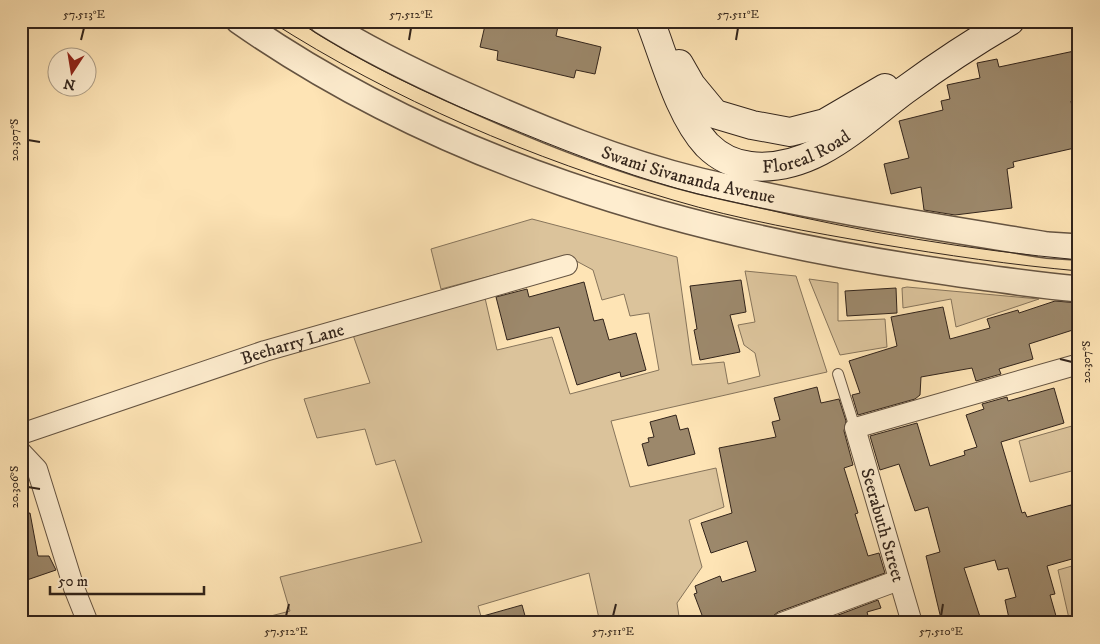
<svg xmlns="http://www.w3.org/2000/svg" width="1100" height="644" font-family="'IM FELL DW Pica',serif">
	<rect width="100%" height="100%" fill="#fee4b5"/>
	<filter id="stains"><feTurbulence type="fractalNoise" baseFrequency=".004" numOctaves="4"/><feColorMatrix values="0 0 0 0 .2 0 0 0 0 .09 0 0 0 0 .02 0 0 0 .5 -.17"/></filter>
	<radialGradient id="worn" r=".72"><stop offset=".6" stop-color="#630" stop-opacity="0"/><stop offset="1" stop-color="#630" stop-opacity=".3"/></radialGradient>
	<!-- green -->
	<g fill="#dbc39b" stroke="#86745b">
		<path d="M532 219 677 257 692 365 724 362 728 384 760 376 755 353 744 345 738 325 755 322 745 271 796 276 827 372 611 421 630 487 716 468 724 507 689 520 702 567 677 603 680 623H600L589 573 478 606 483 623H244L290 611 280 577 422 542 395 460 376 465 365 429 317 438 304 399 370 383 353 335 485 298 497 350 552 337 570 394 659 370 649 313 630 316 624 294 602 300 593 270 567 256 441 289 431 249Z"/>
		<path d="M809 279 838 283V321L885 319 887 347 840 355Z"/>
		<path d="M907 287 1039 299 956 327 951 299 903 308 902 288Z"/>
		<path d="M1079 424V469L1030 482 1019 441Z"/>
		<path d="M1079 564V623H1070L1058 570Z"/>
	</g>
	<!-- building -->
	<g fill="#9c886b" stroke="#32241b">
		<path d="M486 21H559L556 36 601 47 595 74 576 70 574 78 497 60 498 51 480 47Z"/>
		<path d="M1079 50V100L1071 101 1079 147 1013 162 1014 167 1007 169 1012 208 955 215 924 210 921 187 891 194 884 164 909 158 899 121 943 110 941 101 950 99 947 85 980 78 977 63 997 59 999 67Z"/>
		<path d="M741 280 746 312 730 315 740 352 700 360 694 330 697 329 690 286Z"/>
		<path d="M584 282 594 321 603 319 609 340 636 333 646 370 621 377 620 372 577 385 559 327 507 340 496 297 527 289 529 297Z"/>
		<path d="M896 288 897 313 847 316 845 291Z"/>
		<path d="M1055 301 1079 303V328L1029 344 1033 359 999 369 1001 374 976 381 972 368 921 377 920 395 915 399 858 415 852 395 860 393 849 361 897 346 891 317 943 307 950 339 990 328 987 319 1018 310 1019 313Z"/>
		<path d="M817 387 821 403 839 399 846 421 844 431 853 465 844 468 858 513 855 514 868 556 879 553 885 573 778 612 773 616 770 623H705L694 594 697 593 695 586 720 576 722 582 756 571 747 541 711 553 701 523 732 513 719 448 776 437 772 422 780 420 774 398Z"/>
		<path d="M1054 388 1064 423 1001 442 1022 513 1025 512 1027 517 1071 505 1079 532V557L1047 566 1055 594 1050 595 1058 623H1010L1005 600 1016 597 1008 568 998 570 995 560 964 568 982 623H942L926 556 940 552 928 507 915 511 899 464 880 470 870 436 917 423 930 466 965 455 964 451 977 447 966 415 984 409 982 404 1007 397 1008 401Z"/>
		<path d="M676 415 680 430 688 428 695 454 648 466 642 444 649 442 648 438 654 437 650 422Z"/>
		<path d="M30 513 38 556H49L56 570 21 582V514Z"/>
		<path d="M878 600 881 608 867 612 870 623H817Z"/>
		<path d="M522 605 527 623H477L476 618Z"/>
	</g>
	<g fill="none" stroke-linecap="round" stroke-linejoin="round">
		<defs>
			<path id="service" d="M838 374 855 428"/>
			<g id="minor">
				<path id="s1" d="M21 434 265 351 567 265"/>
				<path d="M21 452 37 469 74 588 88 623"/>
				<path d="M782 623 899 580"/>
				<path d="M912 623 855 428 1079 364"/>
			</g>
			<g id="tertiary">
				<path d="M239 21C441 162 678 231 919 268 972 276 1025 284 1079 289"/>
				<path id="s2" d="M322 21C368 50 416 73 465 95 541 129 619 161 700 181 814 208 931 226 1047 245L1079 247"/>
			</g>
			<g id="secondary">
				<path id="s3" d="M650 21C665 59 679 115 707 145 719 157 733 164 750 166 813 173 859 124 905 90 939 65 974 42 1010 21"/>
				<path d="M679 64 691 85 715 114 752 125 790 132 825 123 885 88"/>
			</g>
		</defs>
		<!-- service casing -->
		<use href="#service" stroke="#655442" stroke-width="12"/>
		<!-- minor casing -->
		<use href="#minor" stroke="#655442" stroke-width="22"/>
		<!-- tertiary casing -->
		<use href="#tertiary" stroke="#655442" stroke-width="28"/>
		<!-- secondary casing -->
		<use href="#secondary" stroke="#32241b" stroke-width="30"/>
		<!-- service -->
		<use href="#service" stroke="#feedcf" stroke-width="10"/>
		<!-- minor -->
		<use href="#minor" stroke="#feedcf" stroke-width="20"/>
		<!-- tertiary -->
		<use href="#tertiary" stroke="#feedcf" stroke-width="25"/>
		<!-- secondary -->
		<use href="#secondary" stroke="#feedcf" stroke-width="28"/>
		<!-- tram -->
		<g stroke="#32241b" stroke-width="1">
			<path d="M270 21C393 100 533 159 673 200 740 220 810 232 879 244 945 255 1012 265 1079 271"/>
			<path d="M297 21C361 63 429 95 500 124 558 148 618 172 679 189 704 196 730 201 756 207 862 232 970 250 1079 260"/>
		</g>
	</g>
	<!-- ticks -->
	<path fill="none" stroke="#32241b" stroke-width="2" d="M81 40 84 28M409 40 411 28M736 40 738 28M28 140 40 142M1060 359 1072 362M28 487 40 489M286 616 289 604M613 616 616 604M941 616 943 604"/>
	<g text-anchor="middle" stroke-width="4" stroke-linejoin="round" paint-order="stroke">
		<!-- street labels -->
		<g font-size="18" fill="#32241b" stroke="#feedcf">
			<text dy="6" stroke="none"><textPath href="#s3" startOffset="245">Floreal Road</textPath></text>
			<text dy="6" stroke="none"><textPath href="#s2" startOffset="399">Swami Sivananda Avenue</textPath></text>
			<text dy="6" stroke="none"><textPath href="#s1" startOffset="286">Beeharry Lane</textPath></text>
			<text transform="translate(883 525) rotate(74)" y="6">Seerabuth Street</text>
		</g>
	</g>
	<!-- margin -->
	<rect width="1100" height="644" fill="none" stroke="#fee4b5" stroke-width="55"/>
	<!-- north arrow -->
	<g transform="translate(72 72) rotate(192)"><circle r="24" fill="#feedcf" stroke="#ac9d87"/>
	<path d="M0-4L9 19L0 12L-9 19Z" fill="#8f2418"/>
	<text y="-8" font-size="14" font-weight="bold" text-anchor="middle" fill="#32241b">N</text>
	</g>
	<!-- scale -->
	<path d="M50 586v8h154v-8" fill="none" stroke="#32241b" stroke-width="2.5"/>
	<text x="58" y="586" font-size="15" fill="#32241b" stroke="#feedcf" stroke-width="4" paint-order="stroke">50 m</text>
	<rect x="28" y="28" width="1044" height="588" fill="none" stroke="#32241b" stroke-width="2"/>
	<g font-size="12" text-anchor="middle" fill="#32241b">
		<text x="84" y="18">57.513°E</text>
		<text x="411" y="18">57.512°E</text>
		<text x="738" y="18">57.511°E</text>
		<text transform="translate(14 140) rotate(-90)" y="4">20.307°S</text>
		<text transform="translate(1086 362) rotate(-90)" y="4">20.307°S</text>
		<text transform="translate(14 487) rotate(-90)" y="4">20.306°S</text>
		<text x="286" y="635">57.512°E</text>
		<text x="613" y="635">57.511°E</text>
		<text x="941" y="635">57.510°E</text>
	</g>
	<rect width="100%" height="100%" filter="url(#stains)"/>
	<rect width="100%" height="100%" fill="url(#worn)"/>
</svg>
